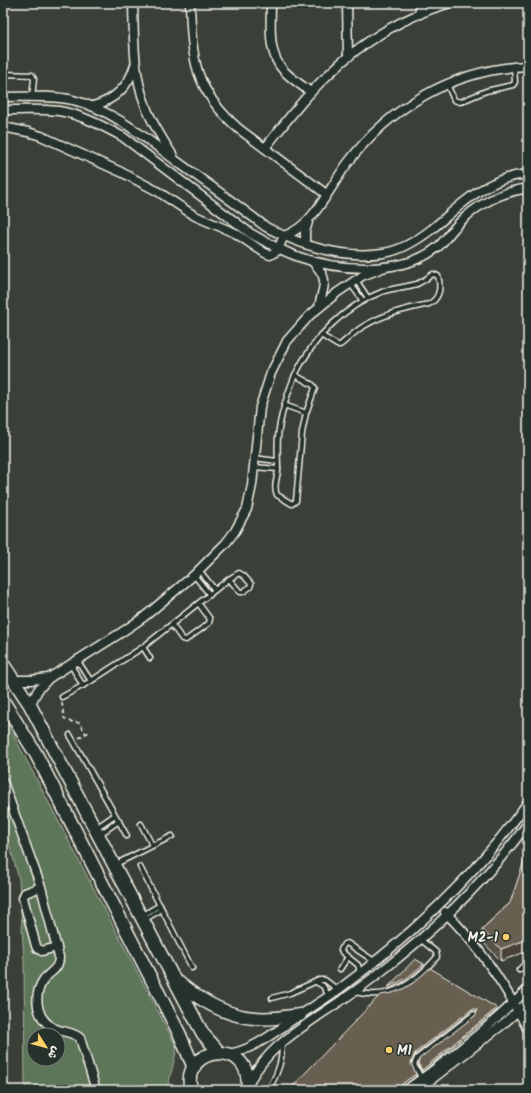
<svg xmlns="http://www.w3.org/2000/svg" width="531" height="1093" font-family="Kalam,'Playpen Sans Arabic',sans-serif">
	<rect width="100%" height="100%" fill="#3a4038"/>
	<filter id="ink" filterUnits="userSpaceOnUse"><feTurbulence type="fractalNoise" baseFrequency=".025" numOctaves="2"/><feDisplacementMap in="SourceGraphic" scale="8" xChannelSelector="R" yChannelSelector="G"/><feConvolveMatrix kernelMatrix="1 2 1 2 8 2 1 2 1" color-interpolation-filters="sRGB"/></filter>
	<g filter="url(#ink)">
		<!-- green -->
		<path fill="#5d7458" stroke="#a8b2a0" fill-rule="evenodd" d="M3 715 177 1048 167 1090H25L24 960 19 879 3 821ZM34 1035H58V1059H34Z"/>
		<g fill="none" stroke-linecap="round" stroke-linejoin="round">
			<defs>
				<g id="lane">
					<path d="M3 74 32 75 34 79 32 97"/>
					<path d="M447 84 454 100 460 102 486 91 513 85 515 82 514 67"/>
					<path d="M356 280 368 298"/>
					<path d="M350 283 363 301"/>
					<path d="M295 375C314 337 344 306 384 291 395 288 406 287 417 284 423 281 428 278 433 274L438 276C441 287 440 298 429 304 406 309 384 314 364 326 355 331 348 339 340 345H337L321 335"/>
					<path d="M295 375 313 385 315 388 306 413 302 433 296 501 292 504 277 495C273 487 277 479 278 471 278 459 277 448 278 437 280 415 287 395 295 375Z"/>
					<path d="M284 405 306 413"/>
					<path d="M254 458 277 461"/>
					<path d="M254 467 278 469"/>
					<path d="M199 570 215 590"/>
					<path d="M239 573 244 576 251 584 250 587 243 592H240L229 579Z"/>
					<path d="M194 575 210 595"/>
					<path d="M172 625 182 639 186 640 208 624 209 623 210 619 199 604"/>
					<path d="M143 647 150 658"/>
					<path d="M77 660 91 681"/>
					<path d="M71 665 83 686"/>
					<path d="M62 697 91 681 143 647 229 579"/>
					<path d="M70 735 127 836"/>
					<path d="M141 824 152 845"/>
					<path d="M96 828 115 815"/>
					<path d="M100 834 119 821"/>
					<path d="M116 864 172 836"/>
					<path d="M140 867 192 968"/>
					<path d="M143 915 160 905"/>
					<path d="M144 920 162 909"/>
					<path d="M340 969 348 957"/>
					<path d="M519 970 528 961"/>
					<path d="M360 972 358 965 342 952 341 950 344 944 347 943 374 961"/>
					<path d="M316 982 323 986 329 996"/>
					<path d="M355 992C391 1001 414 983 437 957L436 952 420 939"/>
					<path d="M272 998 290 993 319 980H325L338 990"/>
					<path d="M422 1079 414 1065 417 1058 474 1014"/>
					<path d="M268 1090C276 1077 284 1059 281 1043"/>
				</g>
				<g id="street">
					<path d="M133 3C134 37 133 72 145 104 151 123 163 139 173 156"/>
					<path d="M190 3C192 60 194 90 239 129L326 194"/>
					<path d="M271 3C271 25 267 54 284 71 292 79 302 86 311 92"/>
					<path d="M347 3 348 57"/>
					<path d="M420 3V14"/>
					<path d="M3 97C26 97 51 95 73 100 112 110 143 136 175 160 205 182 236 204 266 227 302 246 342 259 383 253 400 251 419 239 432 229 462 204 487 177 528 174"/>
					<path d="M93 106C115 100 129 86 135 65"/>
					<path d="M3 110C21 110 41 109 59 111 82 115 103 126 123 137L250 233C265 242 282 251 299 257 339 271 404 276 439 246 446 239 452 230 459 223 478 204 501 192 528 188"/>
					<path d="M3 127 28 132 41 136 121 172 157 191 195 216 235 233 265 253 270 255 277 251 284 236C314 226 329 188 347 164 390 106 455 69 528 66"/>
					<path d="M265 148C285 123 305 96 329 74 362 41 405 16 450 3"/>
					<path d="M305 244V232L308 222"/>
					<path d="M312 261C331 281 323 284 319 307"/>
					<path d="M13 680H31L49 678"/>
					<path d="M30 705 38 690 49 678 119 634 144 617 194 575 226 543 235 531 247 509 252 485 260 407 271 373 287 341 309 316 338 292 362 276 385 267"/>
					<path d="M3 782 41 887 59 957C59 969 51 971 44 979 34 993 35 1014 49 1025 58 1033 71 1030 80 1038L96 1090"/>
					<path d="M41 887 25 893 23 898 36 946 37 948 42 951 57 947"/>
					<path d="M445 912C479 946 506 986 528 1030"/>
					<path d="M229 1054C256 1049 277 1030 300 1015 312 1007 325 999 338 990 410 937 476 875 528 802"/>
					<path d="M249 1082C268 1049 291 1035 321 1014 341 1001 360 988 378 974 434 931 487 880 528 823"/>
					<path d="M406 1090C449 1060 490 1026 528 989"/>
					<path d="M418 1090 502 1025 528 1002"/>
				</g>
				<g id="secondary">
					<path d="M3 664 30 705 197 1023 203 1034 219 1052"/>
					<path d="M3 701 36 754 179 1033 194 1068"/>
					<path d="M179 983C200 1000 225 1016 254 1018 269 1020 285 1017 300 1015"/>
					<path d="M191 1090C179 1045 255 1037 247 1090"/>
				</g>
			</defs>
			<!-- lane casing -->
			<use href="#lane" stroke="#f4f1e8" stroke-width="7"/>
			<!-- street casing -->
			<use href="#street" stroke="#f4f1e8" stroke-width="11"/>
			<!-- secondary casing -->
			<use href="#secondary" stroke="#f4f1e8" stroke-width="15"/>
			<!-- path -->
			<g stroke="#f4f1e8" stroke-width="1.5" stroke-dasharray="4 3" stroke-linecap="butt">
				<path d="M62 703 64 718 68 721 80 723 86 734"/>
				<path d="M79 738 89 732"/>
			</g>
			<!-- lane -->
			<use href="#lane" stroke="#26332d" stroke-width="4"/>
			<!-- street -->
			<use href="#street" stroke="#26332d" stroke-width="8"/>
			<!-- secondary -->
			<use href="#secondary" stroke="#26332d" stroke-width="12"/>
		</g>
		<!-- wall -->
		<g fill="#595246" stroke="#f4f1e8">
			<path d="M510 903 501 961 482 941V929Z"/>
			<path d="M380 995 497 1010 422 1072 418 1065V1063L476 1015 477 1012 475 1011H472L415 1055 411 1064 416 1076 403 1086Z"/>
		</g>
		<!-- shaded-wall -->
		<g fill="#494239" stroke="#f4f1e8">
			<path d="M528 939V951L501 961V949Z"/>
			<path d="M424 964V966L408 979 399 984 388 989V987Z"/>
			<path d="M497 1008V1010L422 1072V1070Z"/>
			<path d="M472 1009V1011L415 1055 411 1066V1063L415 1053Z"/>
			<path d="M416 1074V1076L403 1086 401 1090H398L403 1083Z"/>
		</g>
		<!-- building -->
		<g fill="#685f51" stroke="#f4f1e8">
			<path d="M528 854V939L501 949 482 929 510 903 525 858Z"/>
			<path d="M415 959 424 964 408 977 399 982 388 987Z"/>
			<path d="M430 968 497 1008 422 1070 418 1063 420 1058 476 1015 477 1010 475 1009H472L415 1053 411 1063 416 1074 403 1083 401 1088 398 1090H289L380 995 392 993 403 989 413 983Z"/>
		</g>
	</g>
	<!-- markers -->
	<g fill="#ffd166" stroke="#26332d" stroke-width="1.5">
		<circle cx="506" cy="937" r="4"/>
		<circle cx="389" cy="1050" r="4"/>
	</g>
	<g text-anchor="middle" stroke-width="3" stroke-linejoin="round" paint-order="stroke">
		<!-- poi labels -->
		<g font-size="14" font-weight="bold" fill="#f4f1e8" stroke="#26332d" text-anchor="end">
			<text x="498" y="942">M2-1</text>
			<text x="397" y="1055" text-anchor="start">M1</text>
		</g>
	</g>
	<!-- margin -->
	<rect width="531" height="1093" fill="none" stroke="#26332d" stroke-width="16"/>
	<rect x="8" y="8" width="515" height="1077" fill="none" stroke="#f4f1e8" stroke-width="1.5" filter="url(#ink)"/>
	<!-- north arrow -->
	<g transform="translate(46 1047) rotate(126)"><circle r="19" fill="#26332d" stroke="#787f78"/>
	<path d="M0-3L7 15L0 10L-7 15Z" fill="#ffd166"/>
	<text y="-6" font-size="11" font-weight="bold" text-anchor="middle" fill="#f4f1e8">ش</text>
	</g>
</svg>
